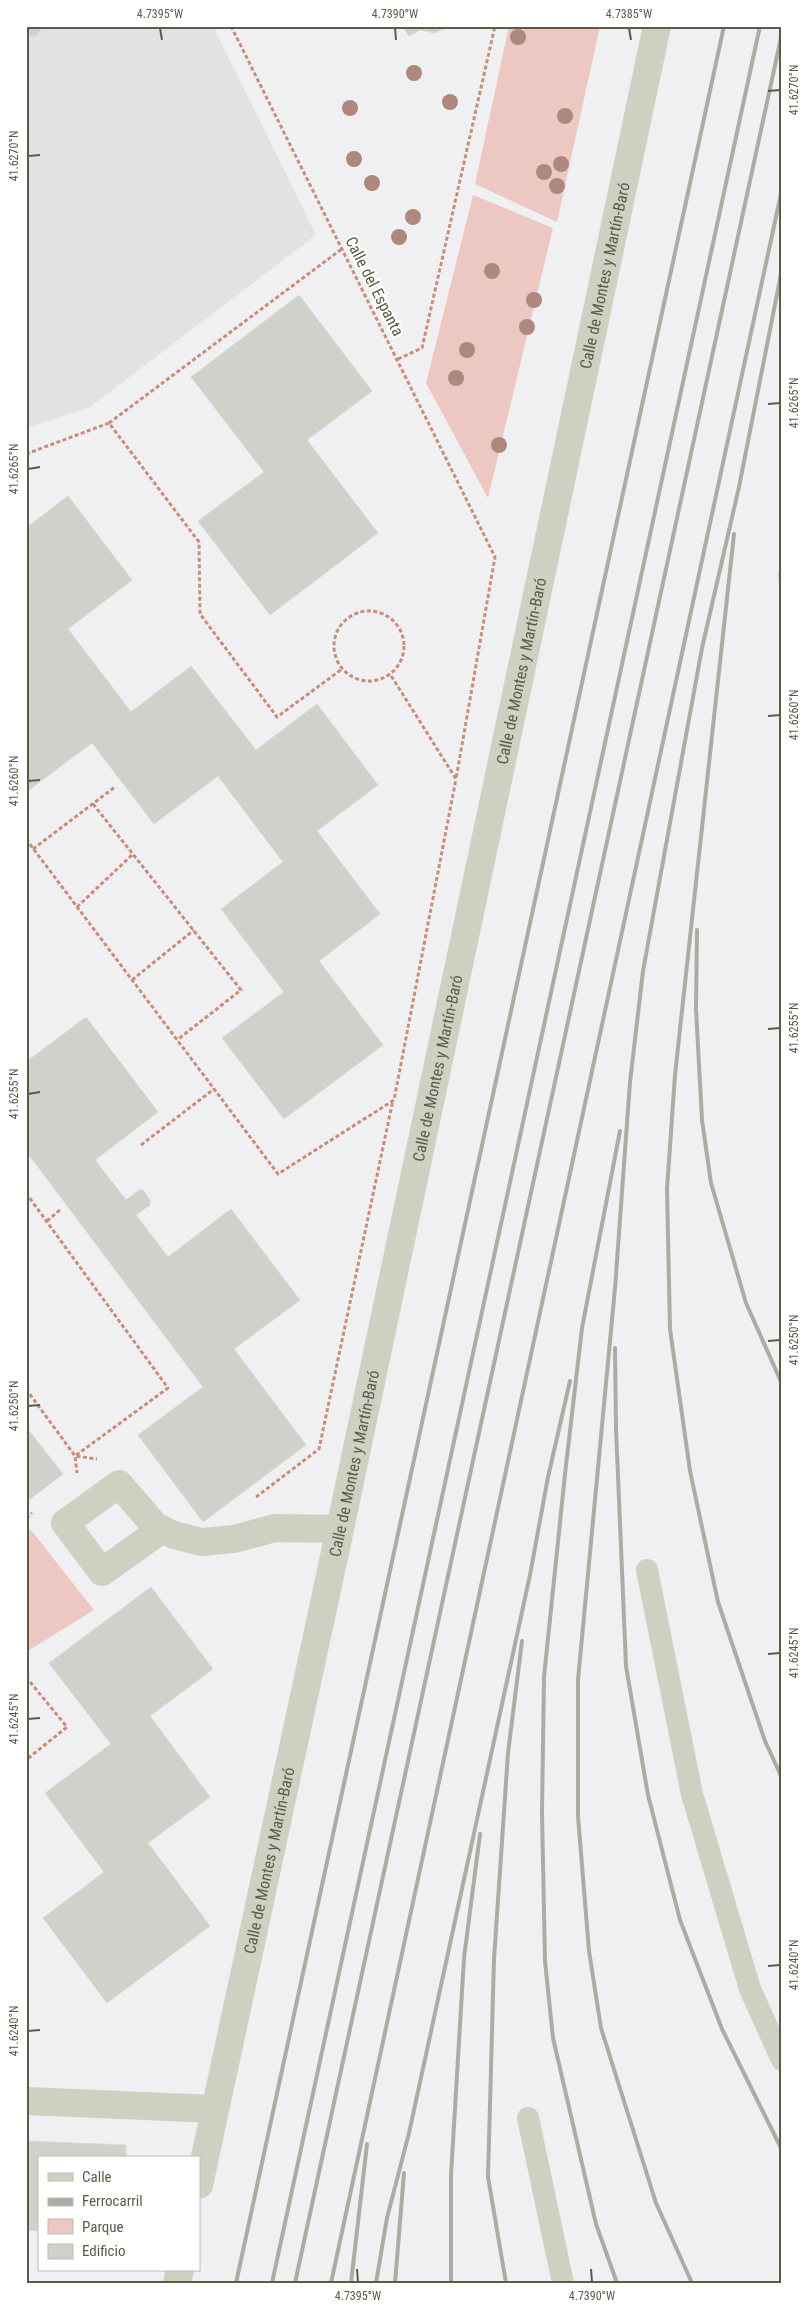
<svg xmlns="http://www.w3.org/2000/svg" width="808" height="2309" font-family="'Roboto Condensed',sans-serif">
	<rect width="100%" height="100%" fill="#f0f0f2"/>
	<!-- education -->
	<path fill="#e1e2e3" d="M26 26H213L316 235 90 407 26 428Z"/>
	<!-- green -->
	<g fill="#edc7c1">
		<path d="M509 26H600L557 222 475 184Z"/>
		<path d="M473 195 553 228 488 498 426 383Z"/>
		<path d="M31 1530 94 1610 26 1652V1533Z"/>
	</g>
	<!-- building -->
	<g fill="#ced2ca" stroke="#d8dbd4">
		<path d="M26 26H43L36 36 26 35Z"/>
		<path d="M403 26H445L446 27 435 33 420 30 409 36Z"/>
		<path d="M299 295 372 391 307 440 378 533 270 615 198 521 264 472 191 377Z"/>
		<path d="M68 496 132 580 68 629 131 712 191 666 256 750 317 704 378 785 317 831 380 914 319 961 383 1045 284 1119 222 1038 284 992 221 909 283 862 218 776 154 824 92 743 29 790 26 786V657L29 655 26 652V528Z"/>
		<path d="M778 572 782 573V610Z"/>
		<path d="M86 1017 158 1112 95 1160 126 1200 139 1190H143L150 1200V1205L136 1215 168 1257 231 1209 300 1300 234 1349 306 1445 203 1522 138 1435 203 1387 26 1151V1062Z"/>
		<path d="M26 1427 63 1474 26 1502Z"/>
		<path d="M151 1587 213 1669 150 1716 210 1797 148 1843 210 1926 107 2003 43 1918 104 1872 45 1793 111 1744 49 1663Z"/>
		<path d="M26 2141 126 2145V2158H39V2231L26 2230Z"/>
	</g>
	<g fill="none" stroke-linecap="round" stroke-linejoin="round">
		<!-- path -->
		<g stroke="#c98e7b" stroke-width="3" stroke-dasharray="4 2.5" stroke-linecap="butt">
			<path d="M231 26 495 557 456 779 390 674"/>
			<path d="M398 359 422 348 495 26"/>
			<path d="M109 423 343 248"/>
			<path d="M26 454 109 423 199 542 200 614 277 717 342 669"/>
			<circle cx="369" cy="646" r="35"/>
			<path d="M93 804 241 990 177 1040"/>
			<path d="M26 839 278 1174 394 1100 456 779"/>
			<path d="M33 849 115 787"/>
			<path d="M77 907 133 854"/>
			<path d="M132 980 194 930"/>
			<path d="M141 1145 214 1089"/>
			<path d="M26 1193 168 1388 75 1456 77 1473"/>
			<path d="M47 1221 61 1209"/>
			<path d="M26 1389 75 1456 97 1459"/>
			<path d="M256 1497 319 1449 393 1100"/>
			<path d="M26 1518 32 1513"/>
			<path d="M26 1677 67 1727 26 1760"/>
		</g>
		<!-- lane -->
		<g stroke="#ced1c1" stroke-width="22">
			<path d="M647 1570 692 1794 750 1989 782 2060"/>
			<path d="M528 2118 563 2283"/>
		</g>
		<!-- street -->
		<g stroke="#ced1c1" stroke-width="28">
			<path d="M162 1529 102 1572 65 1523 119 1484 156 1527 174 1535 201 1542 234 1539 275 1528 340 1529"/>
			<path d="M26 2101 215 2109"/>
			<path id="s1" d="M199 2185 340 1529 657 26"/>
			<path d="M177 2283 180 2270"/>
		</g>
		<!-- rail -->
		<g stroke="#aaada3" stroke-width="4">
			<path d="M734 534 675 1075 667 1189 670 1329 690 1471 718 1602 765 1741 782 1778"/>
			<path d="M697 930 696 1009 702 1120 711 1183 746 1303 782 1384"/>
			<path d="M615 1348 616 1428 626 1666 648 1795 680 1920 722 2029 782 2150"/>
			<path d="M236 2283 724 26"/>
			<path d="M272 2283 760 26"/>
			<path d="M295 2283 782 33"/>
			<path d="M331 2283 782 189"/>
			<path d="M351 2283 367 2144"/>
			<path d="M376 2283 387 2218 409 2133 530 1575 548 1477 570 1381"/>
			<path d="M395 2283 404 2173"/>
			<path d="M451 2283V2175L464 1958 480 1834"/>
			<path d="M506 2283 488 2177 494 1959 508 1753 522 1641"/>
			<path d="M617 2283 596 2224 553 2038 545 1961 542 1812 544 1677 565 1474 582 1328 620 1131"/>
			<path d="M692 2283 656 2203 601 2028 589 1951 578 1816V1680L615 1288 630 1082 643 971 702 648 739 487 782 269"/>
		</g>
	</g>
	<!-- trees -->
	<g fill="#af887d">
		<circle cx="518" cy="37" r="8"/>
		<circle cx="414" cy="73" r="8"/>
		<circle cx="450" cy="102" r="8"/>
		<circle cx="350" cy="108" r="8"/>
		<circle cx="565" cy="116" r="8"/>
		<circle cx="354" cy="159" r="8"/>
		<circle cx="561" cy="164" r="8"/>
		<circle cx="544" cy="172" r="8"/>
		<circle cx="372" cy="183" r="8"/>
		<circle cx="557" cy="186" r="8"/>
		<circle cx="413" cy="217" r="8"/>
		<circle cx="399" cy="237" r="8"/>
		<circle cx="492" cy="271" r="8"/>
		<circle cx="534" cy="300" r="8"/>
		<circle cx="527" cy="327" r="8"/>
		<circle cx="467" cy="350" r="8"/>
		<circle cx="456" cy="378" r="8"/>
		<circle cx="499" cy="445" r="8"/>
	</g>
	<!-- ticks -->
	<path fill="none" stroke="#585c49" stroke-width="2" d="M160 28 162 40M395 28 396 40M629 28 631 40M768 91 780 90M28 156 40 155M768 404 780 403M28 469 40 467M768 716 780 715M28 781 40 780M768 1029 780 1028M28 1094 40 1092M768 1341 780 1340M28 1406 40 1405M768 1654 780 1653M28 1719 40 1718M768 1966 780 1965M28 2031 40 2030M357 2269 358 2282M591 2269 592 2282"/>
	<g text-anchor="middle" stroke-width="4.5" stroke-linejoin="round" paint-order="stroke">
		<!-- street labels -->
		<g font-size="16" fill="#585c49" stroke="#fff">
			<text dy="6" stroke="none"><textPath href="#s1" startOffset="1952">Calle de Montes y Martín-Baró</textPath></text>
			<text transform="translate(375 286) rotate(63)" y="6">Calle del Espanta</text>
			<text dy="6" stroke="none"><textPath href="#s1" startOffset="1548">Calle de Montes y Martín-Baró</textPath></text>
			<text dy="6" stroke="none"><textPath href="#s1" startOffset="1142">Calle de Montes y Martín-Baró</textPath></text>
			<text dy="6" stroke="none"><textPath href="#s1" startOffset="738">Calle de Montes y Martín-Baró</textPath></text>
			<text dy="6" stroke="none"><textPath href="#s1" startOffset="332">Calle de Montes y Martín-Baró</textPath></text>
		</g>
	</g>
	<!-- border -->
	<rect width="808" height="2309" fill="none" stroke="#ffffff" stroke-width="55"/>
	<!-- legend -->
	<rect x="38" y="2156" width="162" height="115" fill="#ffffff" stroke="#bcbeb6"/>
	<rect x="48" y="2173" width="25" height="8" fill="#ced1c1" stroke="#bcbeb6"/>
	<text x="82" y="2182" font-size="15" fill="#585c49">Calle</text>
	<rect x="48" y="2198" width="25" height="8" fill="#aaada3" stroke="#bcbeb6"/>
	<text x="82" y="2206" font-size="15" fill="#585c49">Ferrocarril</text>
	<rect x="48" y="2219" width="25" height="15" fill="#edc7c1" stroke="#bcbeb6"/>
	<text x="82" y="2232" font-size="15" fill="#585c49">Parque</text>
	<rect x="48" y="2244" width="25" height="15" fill="#ced2ca" stroke="#bcbeb6"/>
	<text x="82" y="2256" font-size="15" fill="#585c49">Edificio</text>
	<rect x="28" y="28" width="752" height="2254" fill="none" stroke="#585c49" stroke-width="2"/>
	<g font-size="12" text-anchor="middle" fill="#585c49">
		<text x="160" y="18">4.7395°W</text>
		<text x="395" y="18">4.7390°W</text>
		<text x="629" y="18">4.7385°W</text>
		<text transform="translate(794 90) rotate(-90)" y="4">41.6270°N</text>
		<text transform="translate(14 156) rotate(-90)" y="4">41.6270°N</text>
		<text transform="translate(794 403) rotate(-90)" y="4">41.6265°N</text>
		<text transform="translate(14 469) rotate(-90)" y="4">41.6265°N</text>
		<text transform="translate(794 715) rotate(-90)" y="4">41.6260°N</text>
		<text transform="translate(14 781) rotate(-90)" y="4">41.6260°N</text>
		<text transform="translate(794 1028) rotate(-90)" y="4">41.6255°N</text>
		<text transform="translate(14 1094) rotate(-90)" y="4">41.6255°N</text>
		<text transform="translate(794 1340) rotate(-90)" y="4">41.6250°N</text>
		<text transform="translate(14 1406) rotate(-90)" y="4">41.6250°N</text>
		<text transform="translate(794 1653) rotate(-90)" y="4">41.6245°N</text>
		<text transform="translate(14 1719) rotate(-90)" y="4">41.6245°N</text>
		<text transform="translate(794 1965) rotate(-90)" y="4">41.6240°N</text>
		<text transform="translate(14 2031) rotate(-90)" y="4">41.6240°N</text>
		<text x="358" y="2300">4.7395°W</text>
		<text x="592" y="2300">4.7390°W</text>
	</g>
</svg>
